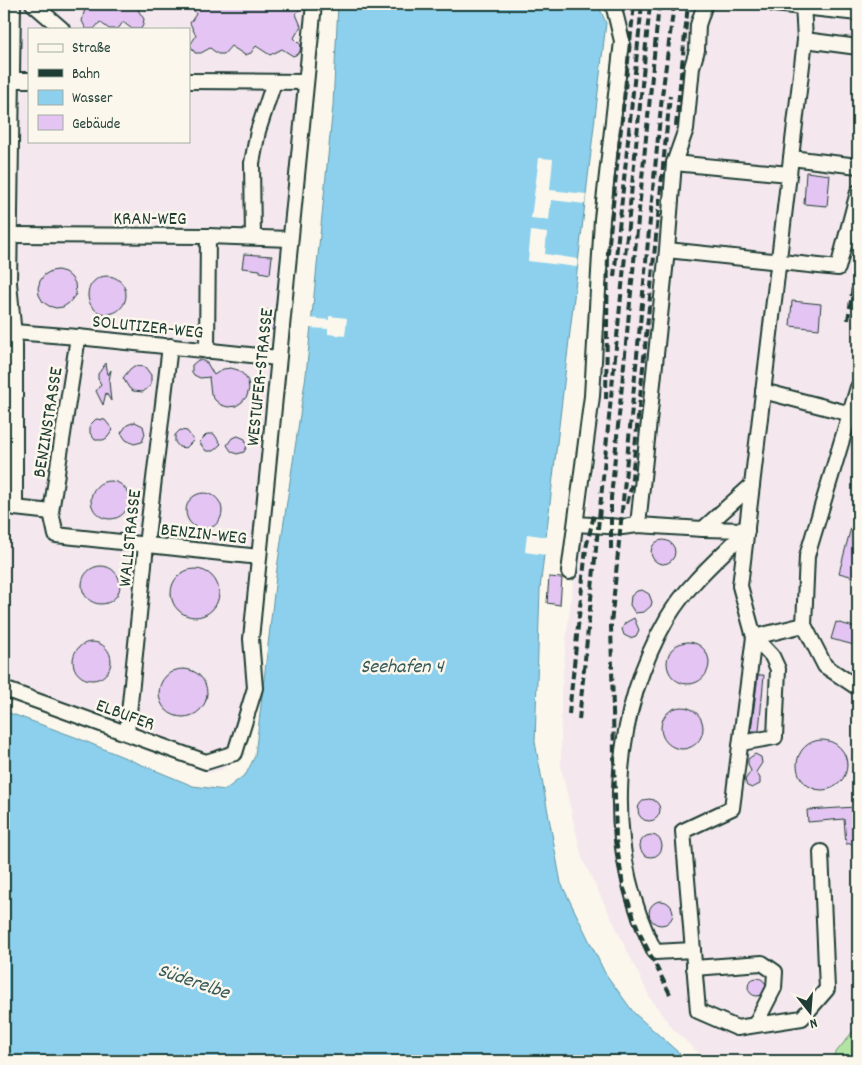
<svg xmlns="http://www.w3.org/2000/svg" width="862" height="1065" font-family="Dekko,sans-serif">
	<rect width="100%" height="100%" fill="#fbf7ec"/>
	<filter id="ink" filterUnits="userSpaceOnUse"><feTurbulence type="fractalNoise" baseFrequency=".02" numOctaves="2"/><feDisplacementMap in="SourceGraphic" scale="10" xChannelSelector="R" yChannelSelector="G"/><feConvolveMatrix kernelMatrix="1 2 1 2 8 2 1 2 1" color-interpolation-filters="sRGB"/></filter>
	<g filter="url(#ink)">
		<!-- built -->
		<g fill="#f4e8ee" fill-rule="evenodd">
			<path d="M4 4H319L255 631 240 757 222 770 209 773 4 698ZM29 29H189V141H29Z"/>
			<path d="M617 4H858V1030L833 1061H712L694 1049 672 1028 650 998 582 858 561 768V693L567 631 579 538 587 521 603 363 602 282 625 41Z"/>
		</g>
		<!-- green -->
		<path fill="#b3e4a4" stroke="#69906c" d="M858 1025V1061H829Z"/>
		<!-- water -->
		<path fill="#8cd0ed" stroke="#6095a3" d="M338 4H598L606 23 540 589 535 742 561 883 605 973 634 1013 688 1061H4V711L75 737 193 786 225 790 246 774 255 756 277 568 306 375 333 106Z"/>
		<!-- pier -->
		<g fill="#fbf7ec">
			<path d="M539 158 553 159 550 190 586 194 585 204 551 200 549 220 531 218Z"/>
			<path d="M531 231 547 233 545 254 578 259 577 267 528 261Z"/>
			<path d="M329 316 347 318 345 336 328 334V329L308 328 309 318 329 320Z"/>
			<path d="M527 534 548 537 546 555 525 552Z"/>
		</g>
		<!-- building -->
		<g fill="#e3c4f2" stroke="#1f3d34">
			<path d="M86 4H143L138 10 144 19 143 25 141 29H132L123 22 118 29H109L100 22 94 29H86L82 21Z"/>
			<path d="M190 4H303L296 14 301 26 294 38 301 45 300 51 298 54 293 56 282 49 270 55 256 46 251 53 245 55 231 46 224 54H218L210 48 201 53H195L190 45 196 36 190 23 196 14Z"/>
			<path d="M806 172 830 175 827 206 804 204Z"/>
			<path d="M244 254 272 256 270 274 260 272V270L242 268Z"/>
			<path d="M58 270 65 272 71 277 75 283 76 294 69 303 63 307 56 308 49 306 43 302 39 295 38 288 40 281 44 275 51 271Z"/>
			<circle cx="107" cy="295" r="19"/>
			<path d="M792 301 821 304 819 329 790 326Z"/>
			<path d="M266 310H275L273 330H265Z"/>
			<path d="M198 360H201L207 363 214 375 223 369 231 368 238 370 244 375 248 381 249 389 247 396 242 402 236 406 228 407 221 405 215 400 211 394 209 378 210 377 200 378 194 375 192 372V365Z"/>
			<path d="M106 363 108 375 111 370 109 381 111 401 106 393 103 405 96 391 101 384 98 379V374Z"/>
			<path d="M134 366 145 367 151 375V385L143 392 133 391 129 388 123 378 130 369Z"/>
			<path d="M96 419 105 420 113 430 107 438 103 440H95L90 433V425Z"/>
			<path d="M135 422 143 426 145 434 142 442 134 444 126 440 121 433 127 425Z"/>
			<path d="M180 430 187 431 194 440 186 448 179 447 175 442V435Z"/>
			<path d="M207 434H214L221 444 213 451H206L199 442Z"/>
			<path d="M238 436 245 439 247 446 244 452 237 454 231 451 227 445 232 438Z"/>
			<circle cx="110" cy="500" r="19"/>
			<circle cx="204" cy="511" r="18"/>
			<path d="M855 512H858V578L839 573Z"/>
			<circle cx="663" cy="552" r="12"/>
			<circle cx="101" cy="585" r="19"/>
			<circle cx="195" cy="593" r="24"/>
			<path d="M549 577 562 578 560 605 547 603Z"/>
			<path d="M642 590 649 594 652 602 651 606 644 612 635 613 630 605 631 596 637 591Z"/>
			<path d="M634 618 639 630 636 636 630 638 624 635 622 629 625 623Z"/>
			<path d="M836 622 858 628V646L831 639Z"/>
			<circle cx="688" cy="663" r="21"/>
			<circle cx="92" cy="661" r="19"/>
			<circle cx="183" cy="693" r="24"/>
			<path d="M758 675H764L759 731H751Z"/>
			<circle cx="682" cy="728" r="21"/>
			<circle cx="822" cy="765" r="25"/>
			<path d="M755 754 761 757 762 763 756 772 760 778V784L752 788 747 786 745 780 751 771 748 764V759Z"/>
			<circle cx="649" cy="810" r="11"/>
			<path d="M855 807 858 843 846 844 844 819 808 822 807 810Z"/>
			<circle cx="651" cy="846" r="11"/>
			<circle cx="661" cy="913" r="12"/>
			<circle cx="757" cy="987" r="9"/>
		</g>
		<g fill="none" stroke-linecap="round" stroke-linejoin="round">
			<defs>
				<g id="minor">
					<path d="M13 4 9 283 15 346V508L51 512"/>
					<path d="M33 4 62 29"/>
					<path d="M774 4 858 13"/>
					<path d="M803 4 805 40"/>
					<path d="M12 80H29"/>
					<path d="M189 81 306 82"/>
					<path d="M791 158 858 166"/>
					<path d="M674 163 789 174"/>
					<path d="M10 235 208 236 290 239"/>
					<path d="M253 237 252 163 258 131 274 82"/>
					<path d="M667 250 838 268 858 192"/>
					<path d="M14 332 78 337 278 358"/>
					<path d="M78 337 51 512 56 535 259 557"/>
					<path d="M207 351 208 236"/>
					<path d="M858 387 807 556 804 625 825 666 858 688"/>
					<path d="M763 391 851 414"/>
					<path d="M576 524 622 527 638 525 703 529 747 530"/>
					<path d="M638 525 667 250 674 163 686 129 692 67 697 50 698 25 705 4"/>
					<path d="M703 529 752 485"/>
					<path d="M569 572 592 396 602 219 622 41 613 4"/>
					<path d="M804 625 754 637 732 808 683 831 698 1011 737 1028 802 1018 827 989 821 852"/>
					<path d="M4 689 206 762 235 753 255 688 251 639 314 4"/>
					<path d="M127 733 146 545 170 346"/>
					<path d="M741 743 775 737 778 669 772 656 754 637 740 586 805 40 858 47"/>
					<path d="M693 950 655 952C603 849 610 717 668 617 687 585 720 557 747 530"/>
					<path d="M694 968 762 963 775 972 774 988 755 1025"/>
				</g>
			</defs>
			<!-- minor casing -->
			<use href="#minor" stroke="#1f3d34" stroke-width="18"/>
			<!-- path -->
			<path stroke="#1f3d34" stroke-width="2" stroke-dasharray="5 4" stroke-linecap="butt" d="M847 1061 858 1047"/>
			<!-- minor -->
			<use href="#minor" stroke="#fbf7ec" stroke-width="14"/>
			<!-- rail -->
			<g stroke="#1f3d34" stroke-width="4" stroke-dasharray="8 4" stroke-linecap="butt">
				<path d="M676 126 688 4"/>
				<path d="M614 277 642 4"/>
				<path d="M848 320 858 254"/>
				<path d="M606 399 608 252 634 4"/>
				<path d="M627 504 631 488 670 96"/>
				<path d="M611 549V498L659 4"/>
				<path d="M569 714 586 548 594 515"/>
				<path d="M579 720 650 4"/>
				<path d="M670 994 639 932 623 886 616 840 611 625 662 96 674 4"/>
			</g>
		</g>
	</g>
	<g text-anchor="middle" stroke-width="5" stroke-linejoin="round" paint-order="stroke">
		<!-- street labels -->
		<g font-size="19" fill="#1f3d34" stroke="#fbf7ec">
			<text x="150" y="224">KRAN-WEG</text>
			<text transform="translate(148 325) rotate(6)" y="7">SOLUTIZER-WEG</text>
			<text transform="translate(258 377) rotate(-84)" y="7">WESTUFER-STRASSE</text>
			<text transform="translate(46 422) rotate(-81)" y="7">BENZINSTRASSE</text>
			<text transform="translate(204 532) rotate(6)" y="7">BENZIN-WEG</text>
			<text transform="translate(128 538) rotate(-84)" y="7">WALLSTRASSE</text>
			<text transform="translate(126 713) rotate(20)" y="7">ELBUFER</text>
		</g>
		<!-- water labels -->
		<g font-size="20" font-style="italic" fill="#355a59" stroke="#fbf7ec">
			<text x="402" y="672">Seehafen 4</text>
			<text transform="translate(194 980) rotate(19)" y="7">Süderelbe</text>
		</g>
	</g>
	<!-- margin -->
	<rect width="862" height="1065" fill="none" stroke="#fbf7ec" stroke-width="20"/>
	<rect x="10" y="10" width="842" height="1045" fill="none" stroke="#1f3d34" stroke-width="2" filter="url(#ink)"/>
	<!-- legend -->
	<rect x="28" y="28" width="162" height="115" fill="#fbf7ec" stroke="#a3ada2"/>
	<rect x="38" y="44" width="25" height="8" fill="#fbf7ec" stroke="#a3ada2"/>
	<text x="72" y="52" font-size="15" fill="#1f3d34">Straße</text>
	<rect x="38" y="69" width="25" height="8" fill="#1f3d34" stroke="#a3ada2"/>
	<text x="72" y="78" font-size="15" fill="#1f3d34">Bahn</text>
	<rect x="38" y="90" width="25" height="15" fill="#8cd0ed" stroke="#a3ada2"/>
	<text x="72" y="102" font-size="15" fill="#1f3d34">Wasser</text>
	<rect x="38" y="115" width="25" height="15" fill="#e3c4f2" stroke="#a3ada2"/>
	<text x="72" y="128" font-size="15" fill="#1f3d34">Gebäude</text>
	<!-- north arrow -->
	<g transform="translate(810 1012) rotate(163)" stroke="#fbf7ec" stroke-width="4" paint-order="stroke">
	<path d="M0-4L9 19L0 12L-9 19Z" fill="#1f3d34"/>
	<text y="-8" font-size="14" font-weight="bold" text-anchor="middle" fill="#1f3d34">N</text>
	</g>
</svg>
